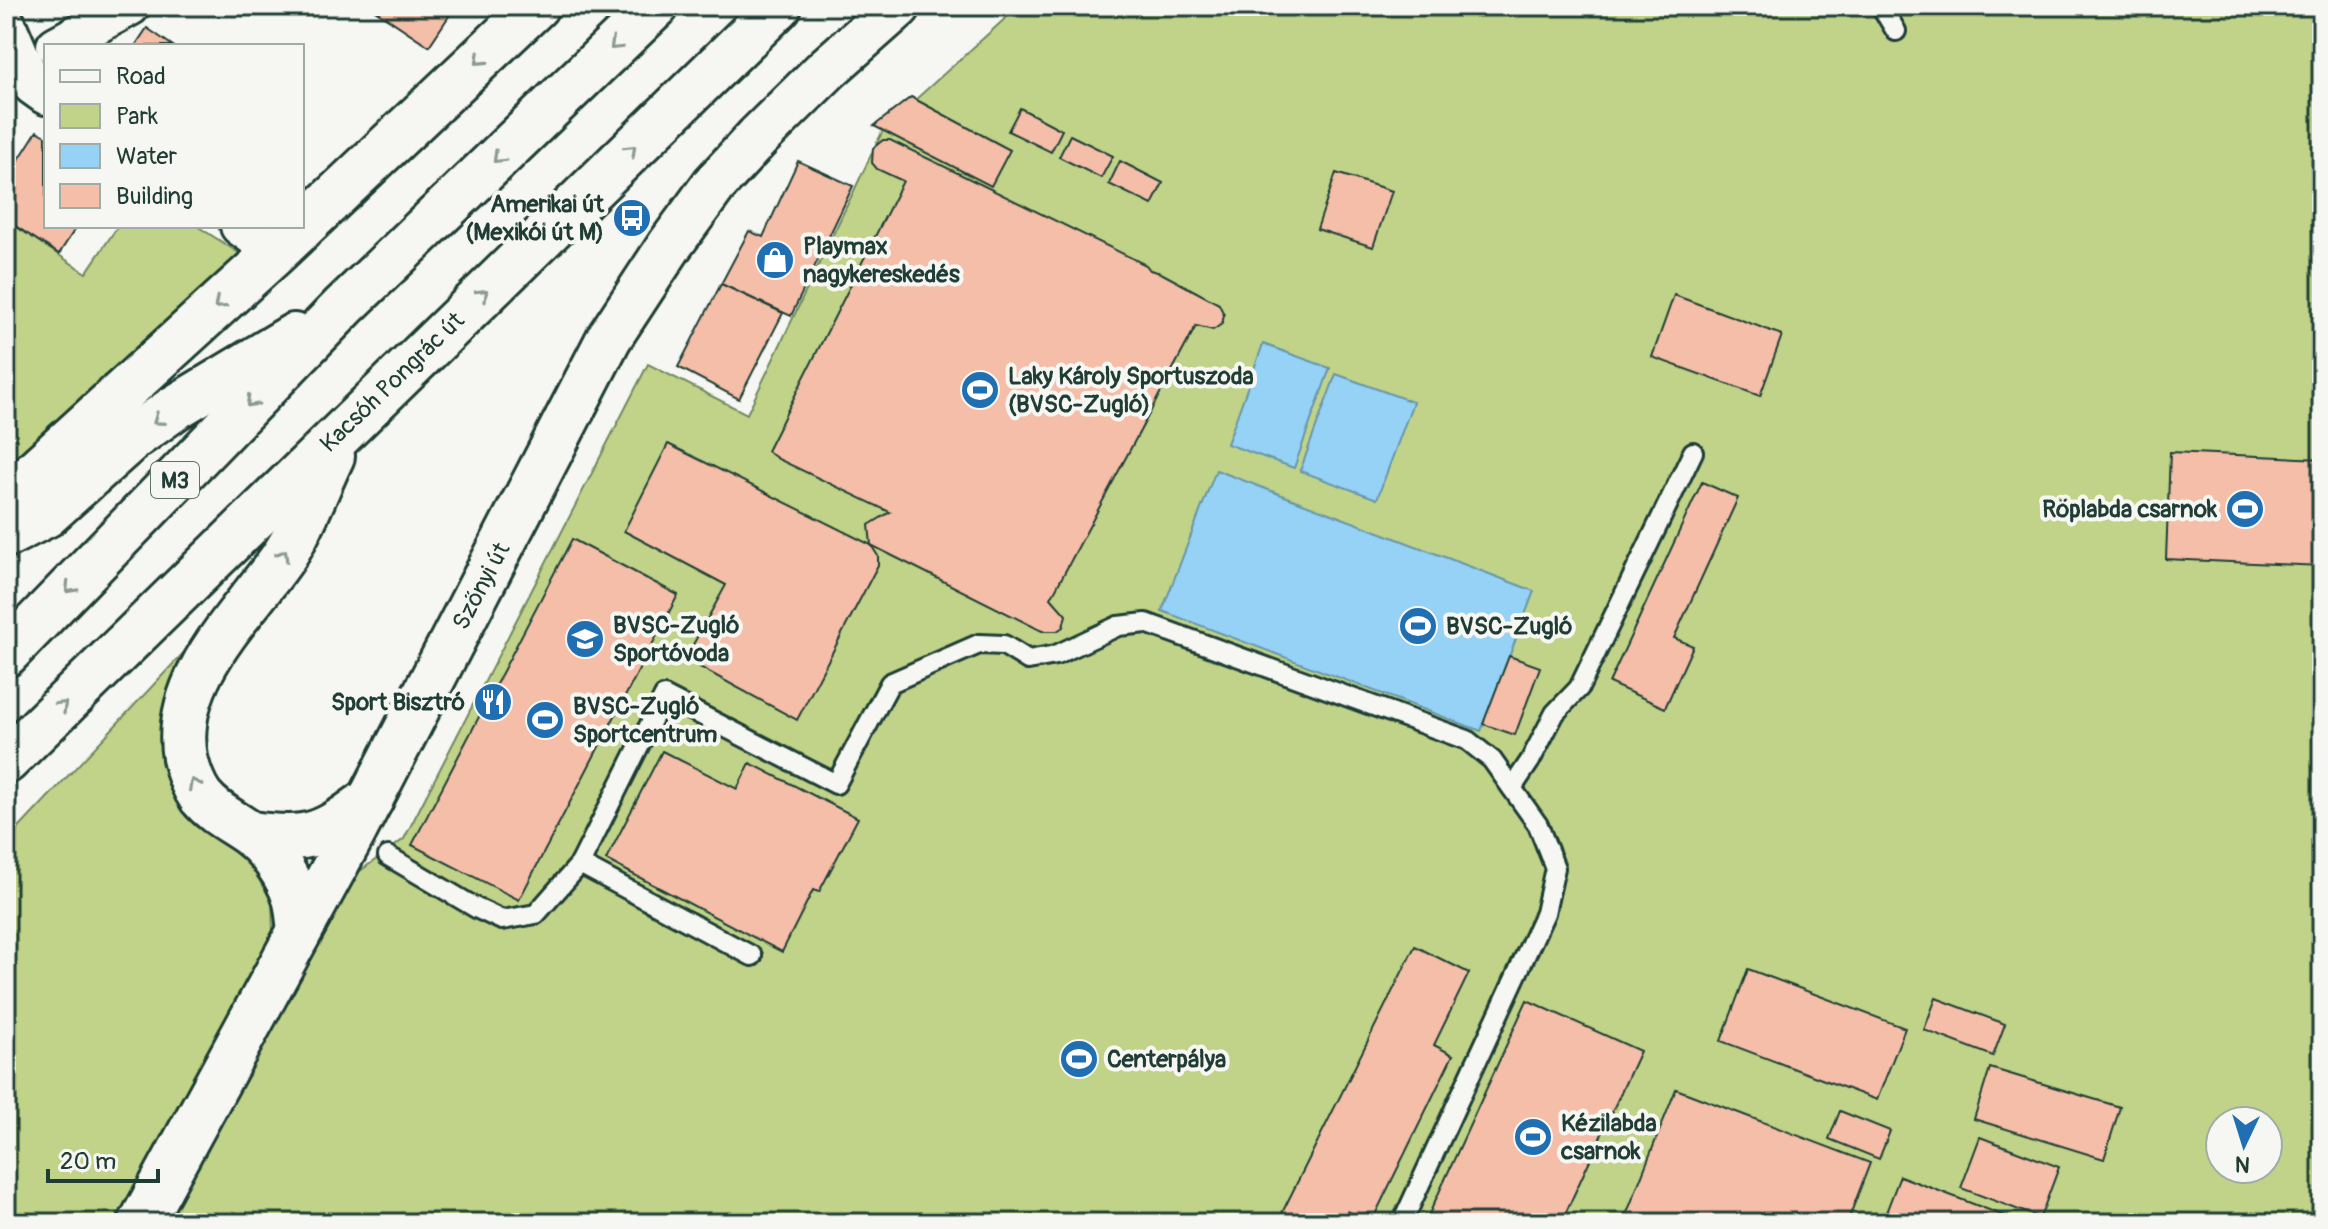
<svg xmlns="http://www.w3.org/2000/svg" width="2328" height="1229" font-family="Pangolin,sans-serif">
	<rect width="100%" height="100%" fill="#f6f6f2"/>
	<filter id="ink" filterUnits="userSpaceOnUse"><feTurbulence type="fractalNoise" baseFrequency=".0125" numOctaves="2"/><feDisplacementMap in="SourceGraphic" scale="16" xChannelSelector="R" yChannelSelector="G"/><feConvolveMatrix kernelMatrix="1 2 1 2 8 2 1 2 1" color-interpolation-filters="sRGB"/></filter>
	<g filter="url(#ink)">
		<!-- green -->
		<g fill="#c0d389" stroke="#70885e" stroke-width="2" fill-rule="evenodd">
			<path d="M1019 6H2322V1202L2311 1223H6V842L220 614 174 692 222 837 251 867 272 901 273 934 404 839 648 364 747 414 884 128ZM2220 1121H2268V1169H2220Z"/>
			<path d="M6 220 86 273 118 226H197L245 257 6 477Z"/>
		</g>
		<!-- water -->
		<g fill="#96d1f6" stroke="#6696a8" stroke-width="2">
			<path d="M1263 344 1330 368 1294 468 1227 444Z"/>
			<path d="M1336 374 1413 402 1377 499 1300 471Z"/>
			<path d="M1216 470 1534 591 1481 731 1162 611Z"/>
		</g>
		<!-- building -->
		<g fill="#f5bea8" stroke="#1f3d34" stroke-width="2">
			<path d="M369 6H454L455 7 429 46Z"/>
			<path d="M147 28 173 46H135Z"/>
			<path d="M911 97 1010 150 991 186 874 126Z"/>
			<path d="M1020 108 1062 130 1051 152 1008 131Z"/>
			<path d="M37 131 46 136V226H77L59 254 6 220V180Z"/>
			<path d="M1070 135 1113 156 1101 178 1059 157Z"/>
			<path d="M883 140H890L1146 265 1150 270 1161 273 1219 304 1224 315 1222 324 1213 330 1196 326 1051 598 1066 615 1063 627 1057 631H1042L871 545 869 525 890 512 778 459 767 451 903 181 877 169 872 163 873 148Z"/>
			<path d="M798 161 853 186 791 316 721 284 749 231 763 237Z"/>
			<path d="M1120 161 1163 183 1152 205 1109 184Z"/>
			<path d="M1336 173 1392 191 1373 247 1317 229Z"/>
			<path d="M721 284 783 313 739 399 678 367Z"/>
			<path d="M1674 295 1782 335 1760 396 1652 357Z"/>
			<path d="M668 444 871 545 878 556V565L797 720 685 659 726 585 624 531Z"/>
			<path d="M2170 452 2322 459V566L2166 559Z"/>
			<path d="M1702 482 1738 498 1674 638 1693 646 1665 708 1609 683Z"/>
			<path d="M572 539 678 595 519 900 412 845Z"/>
			<path d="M1509 656 1540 667 1515 735 1483 724Z"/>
			<path d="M662 751 737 789 750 763 858 818 819 892 813 890 782 952 606 860Z"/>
			<path d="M1415 946 1469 973 1434 1045 1453 1055 1371 1223 1347 1211 1341 1223H1277Z"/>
			<path d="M1748 969 1905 1028 1877 1100 1721 1041Z"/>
			<path d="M1936 998 2005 1024 1993 1056 1924 1030Z"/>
			<path d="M1527 1000 1640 1051 1561 1223H1425Z"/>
			<path d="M1990 1068 2120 1107 2104 1159 1974 1119Z"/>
			<path d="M1676 1089 1870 1163 1847 1223H1623Z"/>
			<path d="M1840 1111 1890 1131 1879 1159 1829 1139Z"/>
			<path d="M1980 1137 2059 1167 2040 1218 1961 1188Z"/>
			<path d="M1900 1176 2023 1223H1882Z"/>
		</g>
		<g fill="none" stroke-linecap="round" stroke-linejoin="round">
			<defs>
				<g id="lane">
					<path d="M1881 6 1896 31"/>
					<path d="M1512 788 1530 761 1555 713 1579 688 1693 452"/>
					<path d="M388 856 476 908 502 920 536 914 580 864"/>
					<path d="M752 956 580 864 664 696 836 784 890 683 979 644 1004 645 1028 660 1056 655 1118 626 1146 623 1467 740 1492 760 1538 825 1555 868 1545 913 1402 1223"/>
				</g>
				<g id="street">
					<path d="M6 24 32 85 46 95"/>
					<path d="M56 46 130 6"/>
					<path d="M240 226 276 252"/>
				</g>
				<g id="secondary">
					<path d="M6 498 276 252 536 6"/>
					<path d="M141 1223 352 835 609 338 670 245 714 185 758 137 828 68 898 6"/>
				</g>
				<g id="primary">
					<path d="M6 535 46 515 131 439 176 407 294 336"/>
					<path d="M6 654 344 306 656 6"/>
					<path d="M6 761 779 6"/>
					<path d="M251 834C312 842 323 835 371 799"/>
					<path d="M300 928C298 919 298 907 295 898 288 875 269 848 250 834 232 821 215 814 201 797 193 786 188 771 185 758 171 680 240 618 281 560 300 534 317 487 332 456"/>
				</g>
			</defs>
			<!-- lane casing -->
			<use href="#lane" stroke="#1f3d34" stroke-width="24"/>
			<!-- street casing -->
			<use href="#street" stroke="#1f3d34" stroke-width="44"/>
			<!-- secondary casing -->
			<use href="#secondary" stroke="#1f3d34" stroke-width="50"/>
			<!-- primary casing -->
			<use href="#primary" stroke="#1f3d34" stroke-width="50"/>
			<!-- lane -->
			<use href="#lane" stroke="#f6f6f2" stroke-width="18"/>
			<!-- street -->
			<use href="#street" stroke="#f6f6f2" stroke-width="38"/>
			<!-- secondary -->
			<use href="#secondary" stroke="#f6f6f2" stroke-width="44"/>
			<!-- primary -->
			<use href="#primary" stroke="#f6f6f2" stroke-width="44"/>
		</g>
		<!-- one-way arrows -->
		<defs><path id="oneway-chevron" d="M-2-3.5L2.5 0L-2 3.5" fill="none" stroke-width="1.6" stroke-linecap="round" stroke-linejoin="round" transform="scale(2)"/></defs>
		<g stroke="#8a9a93">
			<use href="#oneway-chevron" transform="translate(615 45) rotate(136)"/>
			<use href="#oneway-chevron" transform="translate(480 60) rotate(137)"/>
			<use href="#oneway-chevron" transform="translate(631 150) rotate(-44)"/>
			<use href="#oneway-chevron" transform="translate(498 158) rotate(136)"/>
			<use href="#oneway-chevron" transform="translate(483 294) rotate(-44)"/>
			<use href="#oneway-chevron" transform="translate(219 304) rotate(138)"/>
			<use href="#oneway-chevron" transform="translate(251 402) rotate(134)"/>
			<use href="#oneway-chevron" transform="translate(158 420) rotate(144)"/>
			<use href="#oneway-chevron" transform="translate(283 555) rotate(-59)"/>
			<use href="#oneway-chevron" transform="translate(70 588) rotate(134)"/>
			<use href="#oneway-chevron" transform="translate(62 706) rotate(-44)"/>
			<use href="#oneway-chevron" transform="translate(194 784) rotate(-117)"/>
		</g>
	</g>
	<!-- icons -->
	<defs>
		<symbol id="bus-disc" viewBox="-11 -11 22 22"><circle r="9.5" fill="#1f6fb2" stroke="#f6f6f2"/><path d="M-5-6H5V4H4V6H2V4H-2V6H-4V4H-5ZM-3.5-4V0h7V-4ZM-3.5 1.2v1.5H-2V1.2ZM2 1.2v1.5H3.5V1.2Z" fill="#fff"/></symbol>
		<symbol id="shop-disc" viewBox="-11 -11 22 22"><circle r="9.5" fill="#1f6fb2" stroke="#f6f6f2"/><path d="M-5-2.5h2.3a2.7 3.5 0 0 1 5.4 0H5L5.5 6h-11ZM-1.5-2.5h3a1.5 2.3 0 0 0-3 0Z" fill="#fff"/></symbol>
		<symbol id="stadium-disc" viewBox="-11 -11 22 22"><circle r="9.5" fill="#1f6fb2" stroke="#f6f6f2"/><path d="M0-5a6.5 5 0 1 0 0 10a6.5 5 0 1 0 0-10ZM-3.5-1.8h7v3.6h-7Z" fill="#fff"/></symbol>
		<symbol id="school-disc" viewBox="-11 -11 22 22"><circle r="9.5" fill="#1f6fb2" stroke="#f6f6f2"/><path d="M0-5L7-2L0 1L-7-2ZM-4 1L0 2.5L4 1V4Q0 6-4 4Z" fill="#fff"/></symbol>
		<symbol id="restaurant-disc" viewBox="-11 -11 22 22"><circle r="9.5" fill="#1f6fb2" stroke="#f6f6f2"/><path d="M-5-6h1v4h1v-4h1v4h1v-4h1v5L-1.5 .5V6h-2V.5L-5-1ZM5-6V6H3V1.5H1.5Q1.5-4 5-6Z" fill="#fff"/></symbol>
	</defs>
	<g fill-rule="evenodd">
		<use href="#bus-disc" x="610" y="196" width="44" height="44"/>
		<use href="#shop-disc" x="753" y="238" width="44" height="44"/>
		<use href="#stadium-disc" x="958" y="368" width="44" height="44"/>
		<use href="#stadium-disc" x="2223" y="487" width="44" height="44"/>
		<use href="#stadium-disc" x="1396" y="604" width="44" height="44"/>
		<use href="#school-disc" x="563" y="617" width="44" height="44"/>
		<use href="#restaurant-disc" x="471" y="680" width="44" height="44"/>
		<use href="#stadium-disc" x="523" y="698" width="44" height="44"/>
		<use href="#stadium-disc" x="1057" y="1037" width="44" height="44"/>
		<use href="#stadium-disc" x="1511" y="1115" width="44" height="44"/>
	</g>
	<g text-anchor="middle" stroke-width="8" stroke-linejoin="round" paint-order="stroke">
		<!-- shield labels -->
		<rect fill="#f6f6f2" stroke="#60746d" stroke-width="2" x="151" y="462" width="48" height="36" rx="6"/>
		<g font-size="22" font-weight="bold" fill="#1f3d34">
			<text x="175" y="488">M3</text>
		</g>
		<!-- poi labels -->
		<g font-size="24" font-weight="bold" fill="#1f3d34" stroke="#f6f6f2" text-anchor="start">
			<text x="604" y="212" text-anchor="end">Amerikai út<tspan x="604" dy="28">(Mexikói út M)</tspan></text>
			<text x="803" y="254">Playmax<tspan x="803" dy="28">nagykereskedés</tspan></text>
			<text x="1008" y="384">Laky Károly Sportuszoda<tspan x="1008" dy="28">(BVSC-Zugló)</tspan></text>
			<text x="2217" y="517" text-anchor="end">Röplabda csarnok</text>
			<text x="613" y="633">BVSC-Zugló<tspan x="613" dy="28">Sportóvoda</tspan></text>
			<text x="1446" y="634">BVSC-Zugló</text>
			<text x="465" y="710" text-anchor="end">Sport Bisztró</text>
			<text x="573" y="714">BVSC-Zugló<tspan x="573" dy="28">Sportcentrum</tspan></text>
			<text x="1107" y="1067">Centerpálya</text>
			<text x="1561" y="1131">Kézilabda<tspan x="1561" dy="28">csarnok</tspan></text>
		</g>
		<!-- street labels -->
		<g font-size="24" fill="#1f3d34" stroke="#f6f6f2">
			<text transform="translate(392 382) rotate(-44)" y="8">Kacsóh Pongrác út</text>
			<text transform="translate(481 586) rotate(-62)" y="8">Szőnyi út</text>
		</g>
	</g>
	<!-- margin -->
	<rect width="2328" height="1229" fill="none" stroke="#f6f6f2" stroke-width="32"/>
	<rect x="16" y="16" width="2296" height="1197" fill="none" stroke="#1f3d34" stroke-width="3" filter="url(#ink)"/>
	<!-- legend -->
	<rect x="44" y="44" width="260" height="184" fill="#f6f6f2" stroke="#a0aca6" stroke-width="2"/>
	<rect x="60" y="70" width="40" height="12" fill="#f6f6f2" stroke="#a0aca6" stroke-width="2"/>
	<text x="116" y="84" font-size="24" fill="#1f3d34">Road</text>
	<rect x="60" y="104" width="40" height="24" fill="#c0d389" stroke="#a0aca6" stroke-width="2"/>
	<text x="116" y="124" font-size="24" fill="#1f3d34">Park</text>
	<rect x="60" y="144" width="40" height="24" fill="#96d1f6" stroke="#a0aca6" stroke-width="2"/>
	<text x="116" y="164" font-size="24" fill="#1f3d34">Water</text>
	<rect x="60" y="184" width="40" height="24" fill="#f5bea8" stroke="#a0aca6" stroke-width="2"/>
	<text x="116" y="204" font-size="24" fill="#1f3d34">Building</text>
	<!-- north arrow -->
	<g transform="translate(2244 1145) rotate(184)"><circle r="38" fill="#f6f6f2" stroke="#a0aca6" stroke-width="2"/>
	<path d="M0-6L14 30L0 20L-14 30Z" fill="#1f6fb2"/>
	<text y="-12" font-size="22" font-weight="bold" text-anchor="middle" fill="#1f3d34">N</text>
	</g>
	<!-- scale -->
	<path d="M48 1169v12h110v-12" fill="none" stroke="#1f3d34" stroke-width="4"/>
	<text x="60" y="1169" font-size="24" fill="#1f3d34" stroke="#f6f6f2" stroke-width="6" paint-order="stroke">20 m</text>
</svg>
